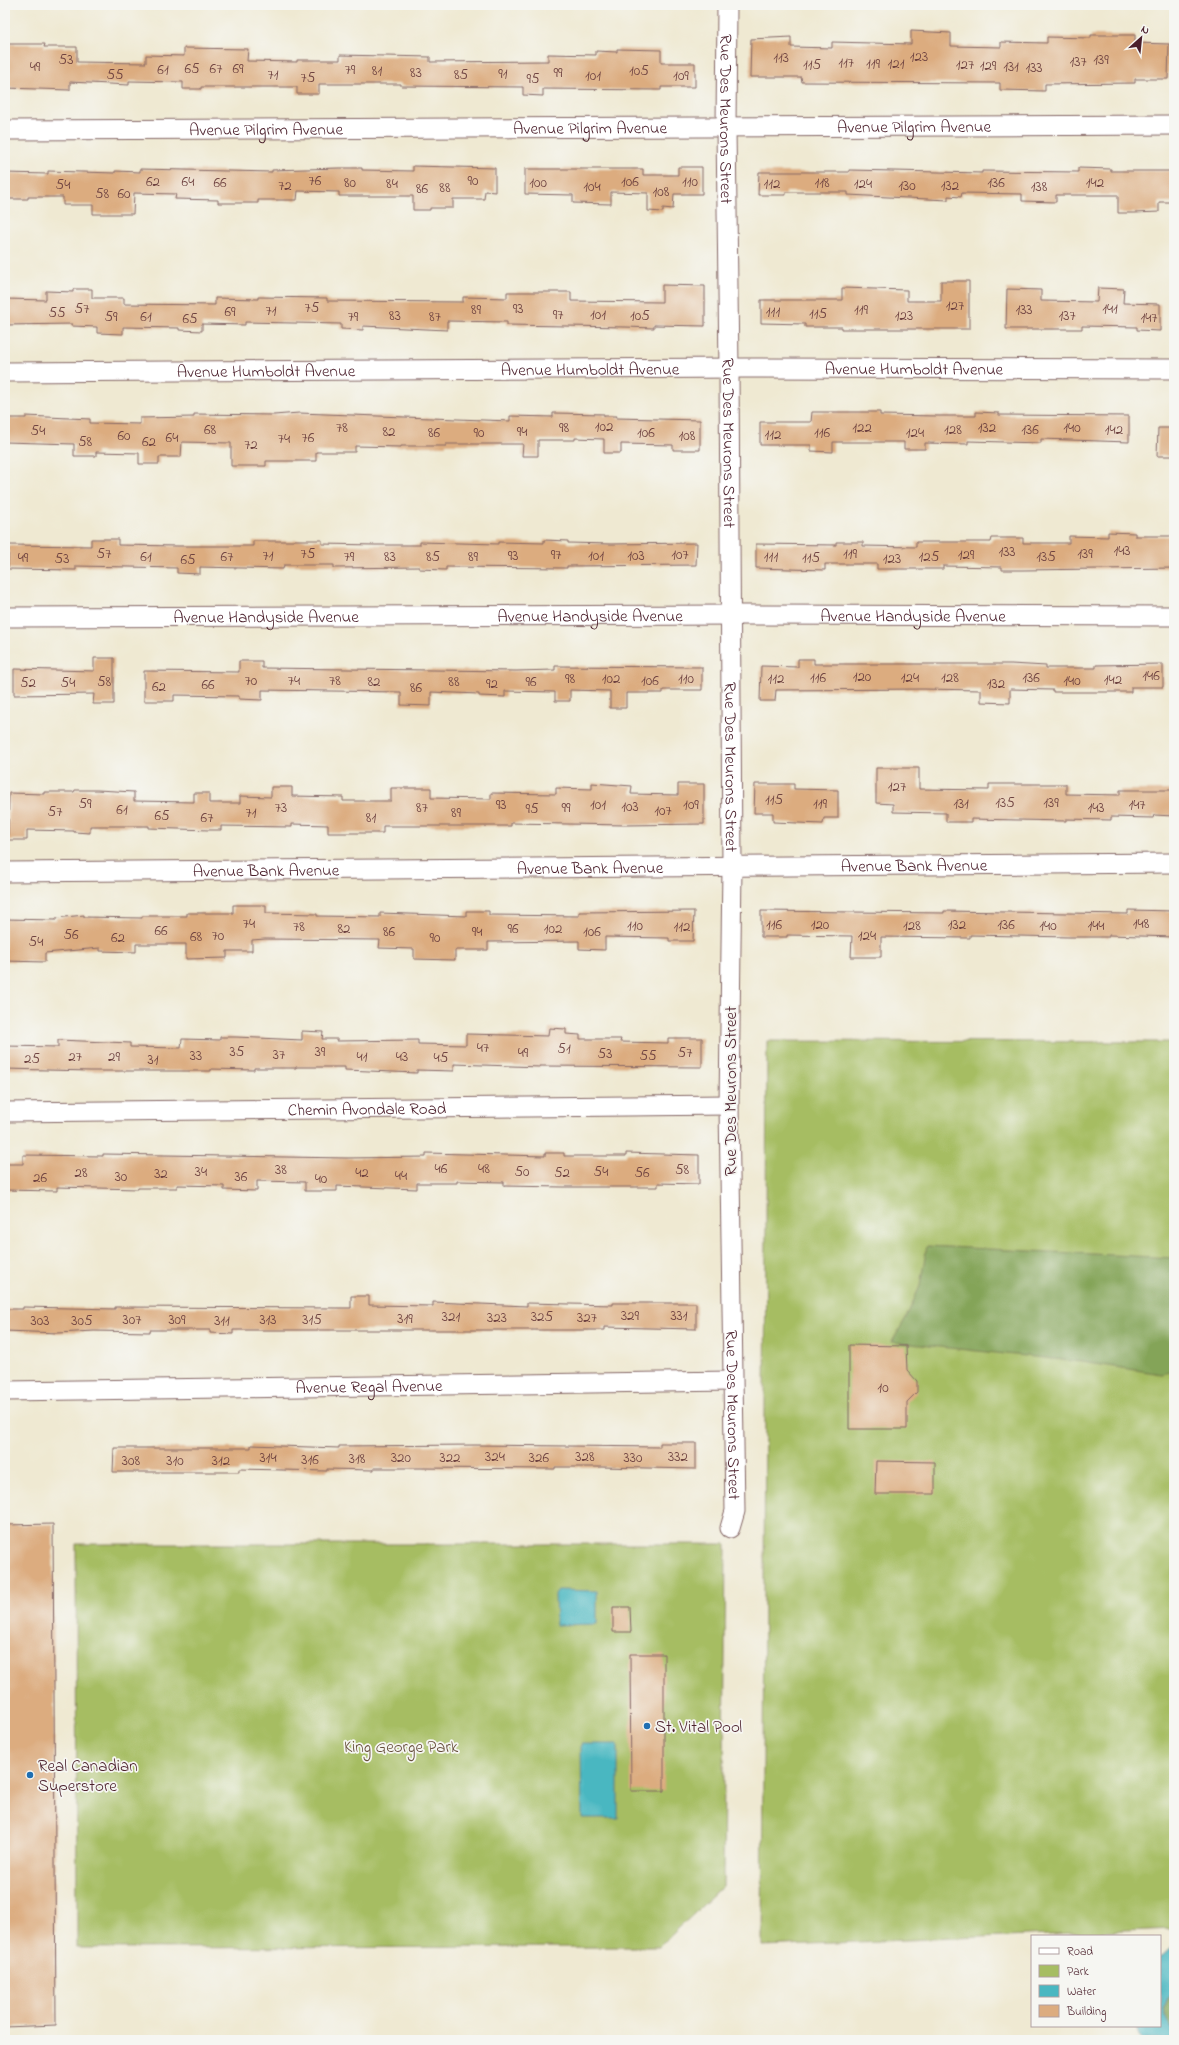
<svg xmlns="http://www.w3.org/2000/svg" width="1179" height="2045" font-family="'Indie Flower',sans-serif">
	<rect width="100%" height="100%" fill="#f6f6f2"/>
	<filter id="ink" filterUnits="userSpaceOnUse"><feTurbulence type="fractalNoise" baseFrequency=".025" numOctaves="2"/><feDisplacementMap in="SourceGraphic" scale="8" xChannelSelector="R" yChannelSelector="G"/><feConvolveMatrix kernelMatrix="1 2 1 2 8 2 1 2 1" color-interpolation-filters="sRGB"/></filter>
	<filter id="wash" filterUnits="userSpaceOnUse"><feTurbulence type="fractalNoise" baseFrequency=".012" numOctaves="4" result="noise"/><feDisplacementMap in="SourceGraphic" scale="16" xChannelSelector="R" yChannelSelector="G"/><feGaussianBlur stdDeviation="0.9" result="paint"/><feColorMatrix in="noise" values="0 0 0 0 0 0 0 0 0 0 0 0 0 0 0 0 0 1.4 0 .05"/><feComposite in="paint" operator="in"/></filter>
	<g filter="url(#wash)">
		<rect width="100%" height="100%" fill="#efe9d2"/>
		<!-- green -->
		<g fill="#a6bd62" stroke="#786e46">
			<path d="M767 1041 1174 1042V1929L762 1946Z"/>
			<path d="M76 1544H726L723 1886 659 1947 77 1948Z"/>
		</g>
		<!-- forest -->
		<g fill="#84a458" stroke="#676242">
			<path d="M927 1246 1174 1258V1371L1162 1374 1082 1362 892 1342 906 1318 920 1286Z"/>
			<path d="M1174 1992V2031L1165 2018 1163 2009 1168 1998Z"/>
		</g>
		<!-- water -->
		<g fill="#49b7c1" stroke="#4a6b76">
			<path d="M558 1590 597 1591V1624L556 1625 555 1594Z"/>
			<path d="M581 1744H618V1818H582Z"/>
			<path d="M1174 1945V1992L1168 1998 1163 2009C1166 2021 1174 2028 1174 2040H1141L1135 2026H1160V1958Z"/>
		</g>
		<g id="blocks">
			<!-- building -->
			<g fill="#dcac7f">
				<path d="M911 31 951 33V46L1001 47V42L1047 43V37L1091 38V35H1135V43L1169 44 1168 79H1135V83L1045 84V91L1000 90V83L802 82 801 77H750L751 39 791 37V47L832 48V42L911 44Z"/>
				<path d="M5 44H45L44 47H77V62L146 63V55L184 56V48L248 49 247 61 297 62V60H340V55L430 57V62L548 61V54L596 55V51L617 52V49L661 50V63H695V87H661V90L543 89V96L523 95V87L401 86V84H319V94H297V87H201V89H183V82L129 81V85L70 82V90L5 88Z"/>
				<path d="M413 166 495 168V192L485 191 484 199H453V208H430V210H413V196H339V192L298 191 297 200H258V203H218V200L175 199 176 194 134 193 133 214H93V205H63V197H28V199H5V173L48 174V171L115 173V171L140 172V169L272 172V170L339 168H362V170L413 171Z"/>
				<path d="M678 167H702V194H674L673 209 663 208V212L648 211V193L611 192V204L573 203V195L525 194V169H643V175H678Z"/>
				<path d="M1078 168 1111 169V171H1174V202H1159V212L1135 213H1118V195H1056V202L1022 201V194L962 193 961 197 948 196V200L848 195V192H786V195H758L759 172H849V170L982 173V171L1078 172Z"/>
				<path d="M941 281H969V329H842V327H805V324L761 323V300H842V288L907 290V301H941Z"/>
				<path d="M662 285 705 286V326L654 325V328L626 327 507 325V322L447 321V330L363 326V330L341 329V324L245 322V325L202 324V331L179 330V328L123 327V334L97 333V327L72 326V324L5 325V299L46 300V291L73 292V289H92V298H124V304L215 305V298L258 299V297L327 298V301L463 302V297L507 298V292H571V301L662 302Z"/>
				<path d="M1098 288 1124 289 1123 303 1160 304V331L1137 330V327L1082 326V329H1006L1007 289 1041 290V301L1097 302Z"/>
				<path d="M812 412H880V415L938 416H976V412L999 413V415L1129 416V442L1041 439V443L968 441V444L925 443V449H904V442H833V452L811 451V445H760V422H811Z"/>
				<path d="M299 413 510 421V416L553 417V413L604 414V416H617L616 418 700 420V450H673V445L621 444V453H604V439L575 438V440H538V456H522L523 444H446V446H401V447L355 446V452H316V461H266V466H231V443L182 442 181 457H159V464H139V453L96 452V456H74V444L5 442V418H26V416L90 419V423L140 424V418L194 417V414L274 415Z"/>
				<path d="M1158 428H1174V456H1157Z"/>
				<path d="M1108 532 1135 533V536H1174V568L1023 570H1002V567L943 566V569H877V564H825V570L756 568V544L836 545V542H863V546L916 547V542H991L992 538H1023V543H1069V536L1108 537Z"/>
				<path d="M91 539H118V545L177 546H253V541H294V540H322V544L375 545H420V542L498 544V542L544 543V540L568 541V543L611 544 697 543 696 565 567 566V568L446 567V570L419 569V567L334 568V565H284L283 569 200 567V574L177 573V568L130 567 76 566V570L8 569 9 545 91 546Z"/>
				<path d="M94 658H114V704H93L94 694 14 695V669L94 671Z"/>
				<path d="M798 659H814V664H1011L1046 666V668H1096V665L1163 664V687H1131V692H1053V690L1010 689V703L981 702V690L923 689 776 690 775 701H760L761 666 798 667Z"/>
				<path d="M239 661H262V668L347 669 516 671 555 670V666L702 667V690H663V693H626V708H610V691L570 690V701H555V692L505 691V697L479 696V694L431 692V706L401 705V692L262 690V700L239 699V696L174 695V701H144V671L239 672Z"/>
				<path d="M876 768H919V789L989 790V784H1066V794L1120 795V790H1174V816L1154 815 1153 818 1111 817V820L1066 819V821L971 819V822H946V813L893 812V804L876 803Z"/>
				<path d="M592 783 632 786 631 794 678 795V784H704V824L626 825 511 823V826H383V833H328V825L292 824V827L221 826V830H209L149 828V826H90V833L74 832V831L27 830V840H8L9 793 44 794V792H74L75 790H97L134 792V801L194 802V793H209V803H240V796L271 797V787H292V796L343 797V801H391V788H431V798L491 799V793L556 794V788L592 789Z"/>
				<path d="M755 784H794V789L838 790V818H824L823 824 773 822V813H754Z"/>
				<path d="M233 905H266V913L317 914V916L380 917V913L466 916V911H489V915L579 916V912L694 911 693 941H669V938L605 937V950L579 949V941L488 942V950H455V960L414 959V949L379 948 380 940 265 939 252 940V951H227V958L186 959V944H136V952L100 951V948L45 953V962L5 961V919L56 920V918L84 915V917L142 918V916H187V913H233Z"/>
				<path d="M1128 910 1174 911V937L1109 935V937H1069L970 935V938L881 937V957H851L852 936 787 935V937H761V911L944 913V911L1128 914Z"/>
				<path d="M549 1028 566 1029V1034L580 1035V1039H621L620 1042 668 1043V1038H702V1067L540 1066V1067L454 1064V1071L417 1070V1073L345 1070V1067H296V1068H254V1070L211 1069V1071H91L5 1069V1046L58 1047V1040L130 1043V1047L181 1048 182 1039 220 1040V1037H236L302 1040V1031L323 1032 322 1039H337V1041L418 1040V1044L466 1045V1034L548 1036Z"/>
				<path d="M426 1153 545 1156V1153H564V1156H626V1153L699 1155V1184L658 1183V1187H563L504 1186V1182L457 1181V1183H417V1189L337 1186V1191H305V1182L257 1181V1191L224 1190V1186L177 1185V1188H138V1189L57 1187V1191L5 1190V1164H23V1155L103 1156V1154L346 1158 426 1157Z"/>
				<path d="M351 1296H369V1305L433 1306V1302L527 1306V1303L613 1305V1303H696V1329L604 1327V1330H233V1334L210 1333V1330H150V1332L94 1331 58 1333 5 1331V1309H23V1307L115 1309V1307L343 1308H351Z"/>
				<path d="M849 1345 906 1346 907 1370 917 1381V1392L907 1402V1429H849Z"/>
				<path d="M660 1443H696V1469L601 1467H555V1469L420 1468H374V1470L327 1469V1471L239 1469V1472H113L114 1448H251V1445L339 1448V1446L476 1445 660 1447Z"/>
				<path d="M876 1461 935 1462V1494H875Z"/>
				<path d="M53 1524 56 2025 5 2027V1525Z"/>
				<path d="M613 1607H630L631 1632H613Z"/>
				<path d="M630 1654H664V1791H631Z"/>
			</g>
		</g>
	</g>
	<g filter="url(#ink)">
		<use href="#blocks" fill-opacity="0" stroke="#846665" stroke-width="1"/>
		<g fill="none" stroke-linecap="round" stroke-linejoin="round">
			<defs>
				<g id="minor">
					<path id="s1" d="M727 5 726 128 729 369 732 867 729 1105 735 1511 730 1528"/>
					<path id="s2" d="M5 130 1174 125"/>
					<path id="s3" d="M5 372 745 368 1174 369"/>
					<path id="s4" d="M5 617 745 615 1174 616"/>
					<path id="s5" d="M5 872 1174 863"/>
					<path id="s6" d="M5 1112 729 1105"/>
					<path id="s7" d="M5 1391 732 1381"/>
				</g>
			</defs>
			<!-- minor casing -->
			<use href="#minor" stroke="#846665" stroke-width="21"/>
			<!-- minor -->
			<use href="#minor" stroke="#fff" stroke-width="19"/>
		</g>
	</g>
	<!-- markers -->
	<g fill="#1f6fb2" stroke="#f6f6f2" stroke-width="1.5">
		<circle cx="647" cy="1726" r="4"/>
		<circle cx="30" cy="1775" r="4"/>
	</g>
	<g text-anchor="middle" stroke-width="3.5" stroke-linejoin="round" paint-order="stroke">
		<!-- number labels -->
		<g font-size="15" fill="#6e4240">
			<text x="919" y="61">123</text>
			<text x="781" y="62">113</text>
			<text x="66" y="64">53</text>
			<text x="1101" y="64">139</text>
			<text x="1078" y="66">137</text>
			<text x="846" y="67">117</text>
			<text x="873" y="68">119</text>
			<text x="896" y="68">121</text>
			<text x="812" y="69">115</text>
			<text x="965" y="69">127</text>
			<text x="988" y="70">129</text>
			<text x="35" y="71">49</text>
			<text x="1011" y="71">131</text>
			<text x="1034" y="72">133</text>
			<text x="192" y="73">65</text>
			<text x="216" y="73">67</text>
			<text x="238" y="73">69</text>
			<text x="163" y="74">61</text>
			<text x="350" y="74">79</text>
			<text x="377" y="75">81</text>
			<text x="639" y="75">105</text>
			<text x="416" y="77">83</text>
			<text x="558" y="77">99</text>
			<text x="503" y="78">91</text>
			<text x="115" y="79">55</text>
			<text x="273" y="79">71</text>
			<text x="461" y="79">85</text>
			<text x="593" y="80">101</text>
			<text x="681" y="80">109</text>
			<text x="308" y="82">75</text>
			<text x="533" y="83">95</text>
			<text x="315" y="185">76</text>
			<text x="473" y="185">90</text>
			<text x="153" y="186">62</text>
			<text x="188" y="186">64</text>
			<text x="630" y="186">106</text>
			<text x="690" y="186">110</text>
			<text x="220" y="187">66</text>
			<text x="350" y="187">80</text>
			<text x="538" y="187">100</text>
			<text x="822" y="187">118</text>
			<text x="996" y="187">136</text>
			<text x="1095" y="187">142</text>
			<text x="392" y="188">84</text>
			<text x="772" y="188">112</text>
			<text x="863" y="188">124</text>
			<text x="63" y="189">54</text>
			<text x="285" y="190">72</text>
			<text x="907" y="190">130</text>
			<text x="950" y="190">132</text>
			<text x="592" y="191">104</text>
			<text x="1039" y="191">138</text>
			<text x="445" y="192">88</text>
			<text x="422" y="193">86</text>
			<text x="661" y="196">108</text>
			<text x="102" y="198">58</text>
			<text x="124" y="198">60</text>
			<text x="955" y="310">127</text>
			<text x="312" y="312">75</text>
			<text x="82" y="313">57</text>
			<text x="518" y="313">93</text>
			<text x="1110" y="313">141</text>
			<text x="476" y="314">89</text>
			<text x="861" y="314">119</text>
			<text x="1024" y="314">133</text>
			<text x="271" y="315">71</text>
			<text x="230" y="316">69</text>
			<text x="773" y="316">111</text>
			<text x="57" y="317">55</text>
			<text x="818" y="318">115</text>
			<text x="558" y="319">97</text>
			<text x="598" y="319">101</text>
			<text x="395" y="320">83</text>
			<text x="640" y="320">105</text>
			<text x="904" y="320">123</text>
			<text x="1067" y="320">137</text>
			<text x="111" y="321">59</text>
			<text x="146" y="321">61</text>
			<text x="353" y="321">79</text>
			<text x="435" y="321">87</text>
			<text x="1149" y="322">147</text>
			<text x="190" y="323">65</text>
			<text x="604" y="431">102</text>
			<text x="342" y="432">78</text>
			<text x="564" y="432">98</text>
			<text x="862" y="432">122</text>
			<text x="987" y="432">132</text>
			<text x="1072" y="432">140</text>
			<text x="210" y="434">68</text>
			<text x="953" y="434">128</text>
			<text x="1030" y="434">136</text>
			<text x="1114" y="434">142</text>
			<text x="38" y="435">54</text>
			<text x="389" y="436">82</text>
			<text x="522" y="436">94</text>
			<text x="434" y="437">86</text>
			<text x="479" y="437">90</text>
			<text x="646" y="437">106</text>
			<text x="822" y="437">116</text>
			<text x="915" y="437">124</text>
			<text x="773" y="439">112</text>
			<text x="124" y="440">60</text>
			<text x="687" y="440">108</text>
			<text x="172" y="442">64</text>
			<text x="308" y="442">76</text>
			<text x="284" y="443">74</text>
			<text x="85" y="446">58</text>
			<text x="149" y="446">62</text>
			<text x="251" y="449">72</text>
			<text x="1122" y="555">143</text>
			<text x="1007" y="556">133</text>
			<text x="104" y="558">57</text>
			<text x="308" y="558">75</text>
			<text x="850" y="558">119</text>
			<text x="1085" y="558">139</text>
			<text x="556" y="559">97</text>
			<text x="680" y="559">107</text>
			<text x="966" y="559">129</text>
			<text x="268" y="560">71</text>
			<text x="513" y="560">93</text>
			<text x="596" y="560">101</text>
			<text x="636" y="560">103</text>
			<text x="146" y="561">61</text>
			<text x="227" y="561">67</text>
			<text x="349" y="561">79</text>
			<text x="390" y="561">83</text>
			<text x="433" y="561">85</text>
			<text x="473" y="561">89</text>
			<text x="771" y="561">111</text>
			<text x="929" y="561">125</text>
			<text x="1046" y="561">135</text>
			<text x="23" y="562">49</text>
			<text x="811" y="562">115</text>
			<text x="62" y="563">53</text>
			<text x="892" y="563">123</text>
			<text x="188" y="564">65</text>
			<text x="1151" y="680">146</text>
			<text x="862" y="681">120</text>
			<text x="818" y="682">116</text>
			<text x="910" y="682">124</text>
			<text x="950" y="682">128</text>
			<text x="1031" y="682">136</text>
			<text x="570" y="683">98</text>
			<text x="611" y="683">102</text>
			<text x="686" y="683">110</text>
			<text x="776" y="683">112</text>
			<text x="1113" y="684">142</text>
			<text x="251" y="685">70</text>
			<text x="294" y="685">74</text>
			<text x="335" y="685">78</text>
			<text x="650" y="685">106</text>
			<text x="1072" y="685">140</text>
			<text x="104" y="686">58</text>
			<text x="374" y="686">82</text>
			<text x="454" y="686">88</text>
			<text x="531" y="686">96</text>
			<text x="28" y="687">52</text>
			<text x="68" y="687">54</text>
			<text x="492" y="688">92</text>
			<text x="996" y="688">132</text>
			<text x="208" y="689">66</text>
			<text x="159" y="691">62</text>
			<text x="416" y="692">86</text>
			<text x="897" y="791">127</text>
			<text x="774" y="804">115</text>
			<text x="1005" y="807">135</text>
			<text x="1051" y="807">139</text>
			<text x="85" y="808">59</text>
			<text x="820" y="808">119</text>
			<text x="961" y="808">131</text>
			<text x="501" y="809">93</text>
			<text x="598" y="809">101</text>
			<text x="691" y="809">109</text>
			<text x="1137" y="809">147</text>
			<text x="630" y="811">103</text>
			<text x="281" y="812">73</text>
			<text x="422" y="812">87</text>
			<text x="566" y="812">99</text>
			<text x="1096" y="812">143</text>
			<text x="532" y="813">95</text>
			<text x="122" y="814">61</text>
			<text x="663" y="815">107</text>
			<text x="55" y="816">57</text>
			<text x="251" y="817">71</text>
			<text x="456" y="817">89</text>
			<text x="162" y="820">65</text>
			<text x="207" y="822">67</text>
			<text x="371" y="822">81</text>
			<text x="249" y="928">74</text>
			<text x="1141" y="928">148</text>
			<text x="774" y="929">116</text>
			<text x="820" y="929">120</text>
			<text x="957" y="929">132</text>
			<text x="1006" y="929">136</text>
			<text x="635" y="930">110</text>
			<text x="912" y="930">128</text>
			<text x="1048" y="930">140</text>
			<text x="1096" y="930">144</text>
			<text x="299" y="931">78</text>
			<text x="682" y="931">112</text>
			<text x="344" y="933">82</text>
			<text x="513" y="933">96</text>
			<text x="553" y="933">102</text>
			<text x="161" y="935">66</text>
			<text x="389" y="936">86</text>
			<text x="477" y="936">94</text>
			<text x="592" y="936">106</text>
			<text x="71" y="939">56</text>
			<text x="218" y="940">70</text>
			<text x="867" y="940">124</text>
			<text x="196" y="941">68</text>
			<text x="118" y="942">62</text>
			<text x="435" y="942">90</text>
			<text x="36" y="946">54</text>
			<text x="483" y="1052">47</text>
			<text x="564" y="1053">51</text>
			<text x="237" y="1056">35</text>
			<text x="320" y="1056">39</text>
			<text x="523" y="1057">49</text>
			<text x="685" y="1057">57</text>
			<text x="605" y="1058">53</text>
			<text x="279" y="1059">37</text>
			<text x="196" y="1060">33</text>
			<text x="648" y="1060">55</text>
			<text x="75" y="1061">27</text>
			<text x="114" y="1061">29</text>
			<text x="362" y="1061">41</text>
			<text x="402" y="1061">43</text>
			<text x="441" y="1062">45</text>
			<text x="32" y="1063">25</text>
			<text x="153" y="1064">31</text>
			<text x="441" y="1173">46</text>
			<text x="484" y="1173">48</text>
			<text x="281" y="1174">38</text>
			<text x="682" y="1174">58</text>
			<text x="201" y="1176">34</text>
			<text x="522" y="1176">50</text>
			<text x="601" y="1176">54</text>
			<text x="81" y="1177">28</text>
			<text x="362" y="1177">42</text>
			<text x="562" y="1177">52</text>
			<text x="642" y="1177">56</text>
			<text x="161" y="1178">32</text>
			<text x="401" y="1180">44</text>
			<text x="121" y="1181">30</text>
			<text x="241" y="1181">36</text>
			<text x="40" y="1182">26</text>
			<text x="321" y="1183">40</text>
			<text x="630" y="1320">329</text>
			<text x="679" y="1320">331</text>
			<text x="451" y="1321">321</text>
			<text x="542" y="1321">325</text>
			<text x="497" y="1322">323</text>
			<text x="587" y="1322">327</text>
			<text x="405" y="1323">319</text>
			<text x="132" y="1324">307</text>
			<text x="177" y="1324">309</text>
			<text x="268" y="1324">313</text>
			<text x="312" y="1324">315</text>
			<text x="40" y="1325">303</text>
			<text x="82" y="1325">305</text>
			<text x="222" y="1325">311</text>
			<text x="883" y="1392">10</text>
			<text x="495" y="1461">324</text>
			<text x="585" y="1461">328</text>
			<text x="678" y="1461">332</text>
			<text x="268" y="1462">314</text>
			<text x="401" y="1462">320</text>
			<text x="450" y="1462">322</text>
			<text x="539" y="1462">326</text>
			<text x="633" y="1462">330</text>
			<text x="357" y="1463">318</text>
			<text x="310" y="1464">316</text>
			<text x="131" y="1465">308</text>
			<text x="175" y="1465">310</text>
			<text x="221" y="1465">312</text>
		</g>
		<!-- street labels -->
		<g font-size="17" fill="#4a1f2b" stroke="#f6f6f2">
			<text dy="6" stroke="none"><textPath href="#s1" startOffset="114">Rue Des Meurons Street</textPath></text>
			<text dy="6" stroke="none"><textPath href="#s2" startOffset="909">Avenue Pilgrim Avenue</textPath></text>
			<text dy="6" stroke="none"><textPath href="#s2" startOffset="585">Avenue Pilgrim Avenue</textPath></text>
			<text dy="6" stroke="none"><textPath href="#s2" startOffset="261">Avenue Pilgrim Avenue</textPath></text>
			<text dy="6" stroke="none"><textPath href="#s3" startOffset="585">Avenue Humboldt Avenue</textPath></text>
			<text dy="6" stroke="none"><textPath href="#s3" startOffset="909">Avenue Humboldt Avenue</textPath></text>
			<text dy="6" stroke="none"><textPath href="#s3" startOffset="261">Avenue Humboldt Avenue</textPath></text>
			<text dy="6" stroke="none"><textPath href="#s1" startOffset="438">Rue Des Meurons Street</textPath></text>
			<text dy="6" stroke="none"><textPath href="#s4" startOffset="585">Avenue Handyside Avenue</textPath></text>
			<text dy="6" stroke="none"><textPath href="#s4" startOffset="908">Avenue Handyside Avenue</textPath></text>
			<text dy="6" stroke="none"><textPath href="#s4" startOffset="261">Avenue Handyside Avenue</textPath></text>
			<text dy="6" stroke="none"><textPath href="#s1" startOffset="762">Rue Des Meurons Street</textPath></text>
			<text dy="6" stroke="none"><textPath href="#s5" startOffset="909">Avenue Bank Avenue</textPath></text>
			<text dy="6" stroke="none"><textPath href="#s5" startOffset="585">Avenue Bank Avenue</textPath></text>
			<text dy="6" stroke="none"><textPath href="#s5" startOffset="261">Avenue Bank Avenue</textPath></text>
			<text transform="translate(730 1091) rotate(-90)" y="6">Rue Des Meurons Street</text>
			<text dy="6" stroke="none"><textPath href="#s6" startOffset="362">Chemin Avondale Road</textPath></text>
			<text dy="6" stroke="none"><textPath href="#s7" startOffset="364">Avenue Regal Avenue</textPath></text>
			<text dy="6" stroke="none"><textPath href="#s1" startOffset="1410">Rue Des Meurons Street</textPath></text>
		</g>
		<!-- poi labels -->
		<g font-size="17" fill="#4a1f2b" stroke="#f6f6f2" text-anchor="start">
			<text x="655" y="1732">St. Vital Pool</text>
			<text x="38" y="1771">Real Canadian<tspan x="38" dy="20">Superstore</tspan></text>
		</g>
		<!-- park labels -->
		<g font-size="17" fill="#664e3c" stroke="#f6f6f2">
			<text x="401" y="1752">King George Park</text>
		</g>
	</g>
	<!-- margin -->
	<rect width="1179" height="2045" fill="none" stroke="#f6f6f2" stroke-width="20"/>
	<!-- legend -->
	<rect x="1031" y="1935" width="130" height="92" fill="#f6f6f2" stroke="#b1a0a2"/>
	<rect x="1039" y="1948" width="20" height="6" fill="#ffffff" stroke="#b1a0a2"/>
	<text x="1067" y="1955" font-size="12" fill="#4a1f2b">Road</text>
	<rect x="1039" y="1965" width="20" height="12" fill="#a6bd62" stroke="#b1a0a2"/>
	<text x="1067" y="1975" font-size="12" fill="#4a1f2b">Park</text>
	<rect x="1039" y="1985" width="20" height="12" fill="#49b7c1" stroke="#b1a0a2"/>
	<text x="1067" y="1995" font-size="12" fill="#4a1f2b">Water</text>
	<rect x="1039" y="2005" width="20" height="12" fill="#dcac7f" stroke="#b1a0a2"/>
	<text x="1067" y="2015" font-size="12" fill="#4a1f2b">Building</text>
	<!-- north arrow -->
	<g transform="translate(1141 38) rotate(27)" stroke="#f6f6f2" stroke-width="3" paint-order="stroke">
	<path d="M0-3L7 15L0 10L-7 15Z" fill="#4a1f2b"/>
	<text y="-6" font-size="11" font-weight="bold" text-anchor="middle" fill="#4a1f2b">N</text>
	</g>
</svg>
